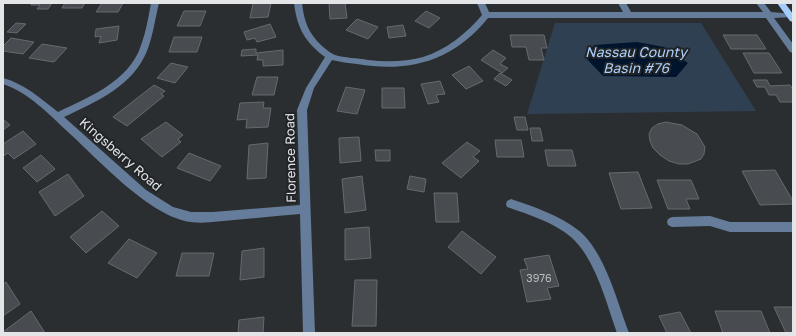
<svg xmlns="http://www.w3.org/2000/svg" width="796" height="336" font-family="'Golos Text',sans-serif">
	<rect width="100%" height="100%" fill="#2b2e31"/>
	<!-- green -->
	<path fill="#304053" d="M555 23H701L756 111 527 114Z"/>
	<!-- water -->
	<path fill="#00142e" d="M637 42 664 47 688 63 676 77 603 76 585 57 594 45Z"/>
	<!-- building -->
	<g fill="#484b4f" stroke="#666a6e">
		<path d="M32 3H52L48 9H37L40 5H31Z"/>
		<path d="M65 3H85L82 8H62Z"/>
		<path d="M102 3H123L118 12H96Z"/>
		<path d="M253 3H271L268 17 250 18Z"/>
		<path d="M329 3H345L347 18 330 19Z"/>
		<path d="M184 11H206L200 26H177Z"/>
		<path d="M426 11 440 18 429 28 415 21Z"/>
		<path d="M357 19 378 27 368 39 346 30Z"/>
		<path d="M16 23 26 24 17 33 7 32Z"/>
		<path d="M270 24 276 37 257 42 255 38 247 40 244 32Z"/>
		<path d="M403 25 406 36 389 38 387 27Z"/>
		<path d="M119 26 117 40 99 43 101 36 95 37 96 29Z"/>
		<path d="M510 35H544L547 48H541L544 60H529L526 47H512Z"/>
		<path d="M723 35H757L766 49H731Z"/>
		<path d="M174 37H202L197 52H169Z"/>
		<path d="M11 38 34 42 23 54 3 51V46Z"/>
		<path d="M42 44 67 48 54 62 29 58Z"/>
		<path d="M256 49V53L283 50V65L263 66V60H257L258 55 241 56 242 50Z"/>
		<path d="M493 50 506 58 500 64 508 68 502 73 481 60Z"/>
		<path d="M743 53H769L782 73H754Z"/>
		<path d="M171 63 188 67 175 83 157 78Z"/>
		<path d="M469 66 483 81 466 89 452 75Z"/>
		<path d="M500 73 512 80 506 86 494 79Z"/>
		<path d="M257 77H278L274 95H252Z"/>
		<path d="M753 80H767L770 86 790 85 793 90V102H780L776 95H769L765 87H757Z"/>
		<path d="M440 81 445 94 436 95 439 102 428 104 421 84Z"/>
		<path d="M154 85 165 91 161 94 164 96 127 126 113 117Z"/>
		<path d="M346 87 365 90 357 114 337 111Z"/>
		<path d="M382 88H404L405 108H382Z"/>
		<path d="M264 102 263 108H271L268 127 246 128 247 119 237 120 240 103Z"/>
		<path d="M514 117H525L528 130H517Z"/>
		<path d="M3 119 10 125 3 130Z"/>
		<path d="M166 122 183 135 178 139 181 142 162 157 141 139Z"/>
		<path d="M666 122 682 125 697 134 705 147 704 154 701 159 688 164H679L669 161 660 155 653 148 650 141 649 134 652 128 658 124Z"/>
		<path d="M530 128H540L543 141H532Z"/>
		<path d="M23 131 36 144 14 159 8 153 3 156V144Z"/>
		<path d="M359 137 361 161 340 163 339 138Z"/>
		<path d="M495 140H521L524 157H497Z"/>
		<path d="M467 142 480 151 473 157 479 161 461 178 442 163Z"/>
		<path d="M268 143 266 178 247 179 249 145Z"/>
		<path d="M375 150H390V161H376Z"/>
		<path d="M545 150H572L576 166H548Z"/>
		<path d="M189 153 221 166 210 181 177 168Z"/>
		<path d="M41 155 55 169 37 182 23 168Z"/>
		<path d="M775 170 793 201V204L760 205 742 171Z"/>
		<path d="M638 172 652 208 621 209 609 173Z"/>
		<path d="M68 174 84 196 55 216 39 192Z"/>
		<path d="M362 176 366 210 345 213 342 179Z"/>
		<path d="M410 176 426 179 424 192 407 189Z"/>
		<path d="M657 180H691L699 199H686L690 209H668Z"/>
		<path d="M434 193H457L459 222H436Z"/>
		<path d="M102 211 119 226 86 253 70 237Z"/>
		<path d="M369 227 371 258 345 260V229Z"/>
		<path d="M462 231 496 257 481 274 448 247Z"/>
		<path d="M129 239 157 253 137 278 108 263Z"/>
		<path d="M264 248V277L240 280 242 251Z"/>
		<path d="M182 253H214L209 276H176Z"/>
		<path d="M549 255 559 286 547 288 551 299 527 302 520 270 528 269 524 259Z"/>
		<path d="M355 280H377L376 326H352Z"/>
		<path d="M6 282 20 304 3 316V284Z"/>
		<path d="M774 307H793V333H786Z"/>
		<path d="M31 311 45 333H4L3 332Z"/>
		<path d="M715 311H761L770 333H723Z"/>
		<path d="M680 312 691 333H667L659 316Z"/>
		<path d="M264 317 263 333H238L239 320Z"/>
	</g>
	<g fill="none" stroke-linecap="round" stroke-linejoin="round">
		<!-- minor -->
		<g fill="#657d9a" fill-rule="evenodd">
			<path d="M151 3H159C155 19 153 36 147 51 133 86 96 102 64 117L146 190 173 207 191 212H213L300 205 297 110 306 88 325 57C305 42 297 28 294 3H302C304 21 308 33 322 46 326 49 330 53 335 55 344 58 358 58 368 60 386 62 405 62 423 57 446 50 467 33 482 15L477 3H485L489 12H623L618 3H626L631 12H763L756 3H764L771 12 793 14V17L774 18 793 44V53L790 52 766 18H488C453 61 410 73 357 64 348 63 340 62 332 60L314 88 307 110 315 333H303L300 214C278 216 256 218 234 220 220 221 205 224 191 222 150 217 99 160 68 132 50 115 28 92 3 84V78C25 84 40 98 58 112 87 98 123 84 138 53 145 37 148 20 151 3Z"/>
			<path d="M511 199C534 207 559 215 578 230 605 251 617 302 629 333H617C606 303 596 259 571 237 553 222 529 215 507 207L506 204 507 201Z"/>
			<path d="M710 216 730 222H793V232H730L710 226 672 227 668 225 667 222 668 219 672 217Z"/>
		</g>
		<!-- major -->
		<path fill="#a4ccfd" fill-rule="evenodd" d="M777 3H785L793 14V22L790 21Z"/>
	</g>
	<g text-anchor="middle" stroke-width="4" stroke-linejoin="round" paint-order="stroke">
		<!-- number labels -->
		<g font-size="11" fill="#bcbec1">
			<text x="539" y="282">3976</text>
		</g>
		<!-- street labels -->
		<g font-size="13" fill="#e3e5e7" stroke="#212427">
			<text transform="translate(121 154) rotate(41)" y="5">Kingsberry Road</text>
			<text transform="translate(290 158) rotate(-91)" y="5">Florence Road</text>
		</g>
		<!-- water labels -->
		<g font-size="14" font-style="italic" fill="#accffb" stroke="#212427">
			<text x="636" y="57">Nassau County<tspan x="636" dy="16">Basin #76</tspan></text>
		</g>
	</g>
	<!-- border -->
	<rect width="796" height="336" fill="none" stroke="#e3e5e7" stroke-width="8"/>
</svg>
